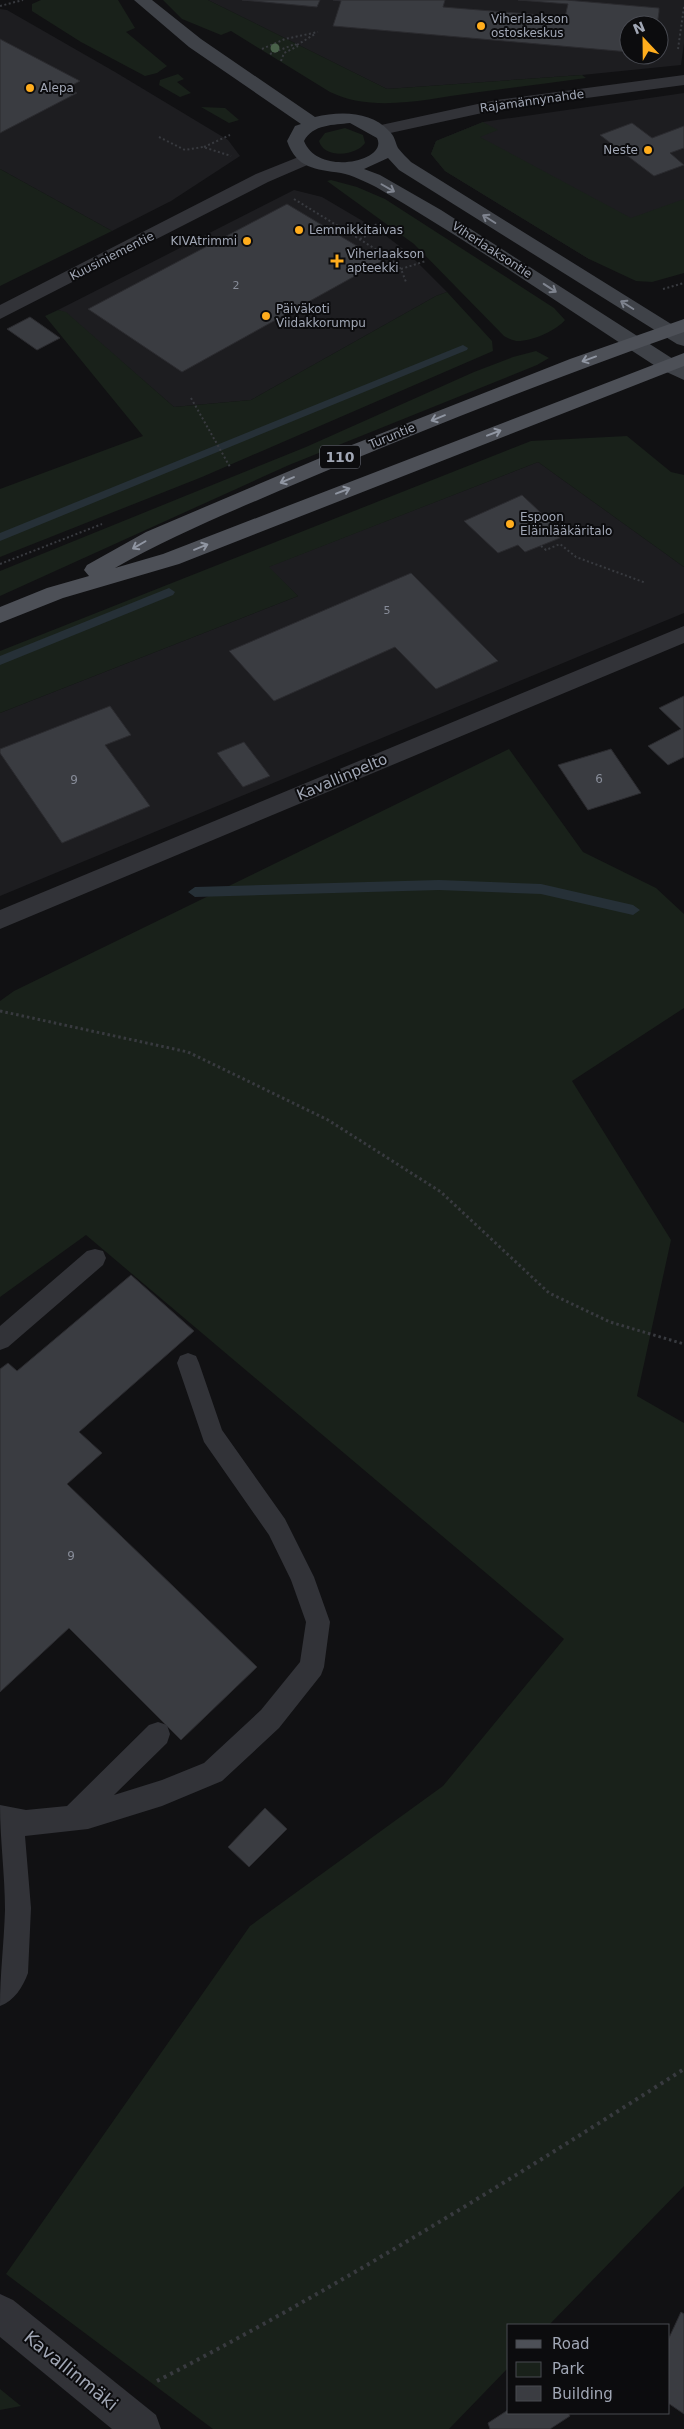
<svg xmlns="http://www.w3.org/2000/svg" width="684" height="2429" font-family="'DejaVu Sans',sans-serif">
	<rect width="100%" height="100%" fill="#111113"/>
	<!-- built -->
	<g fill="#1d1d20" fill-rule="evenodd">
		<path d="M208 0H684V43L681 65 582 75 387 89ZM629 25H659V55H629Z"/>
		<path d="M0 9 7 10 115 72 228 140 240 156 171 201 112 231 0 169Z"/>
		<path d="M684 93V228L589 259 445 171 431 154 436 141 483 122Z"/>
		<path d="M294 190 322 197 378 230 406 251 447 292 436 296 251 400 174 407 66 313 58 310Z"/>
		<path d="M538 462 684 567V613L0 896V713L298 596 268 567Z"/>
	</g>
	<!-- green -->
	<g fill="#19211a">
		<path d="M41 0H118L135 28 126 32 167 66 157 73 145 76 81 42 32 11V4Z"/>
		<path d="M163 0H208L387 89 582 75 586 78C548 83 510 88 472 93 426 99 373 113 330 92L231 31 221 35 182 19Z"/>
		<path d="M178 74 184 79 177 82 191 93 180 97 159 85 160 80Z"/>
		<path d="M201 107 225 108 239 120 229 123Z"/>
		<path d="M483 122 498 130 480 137 631 218 684 199V273L652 282 636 281 589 259 445 171 431 154 436 141Z"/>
		<path d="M345 128 363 135 365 143C356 156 324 159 319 141L325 133Z"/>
		<path d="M0 169 112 231 0 286Z"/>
		<path d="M331 180 357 187 385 199 554 308 565 320C556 331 530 342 516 341 512 340 507 338 504 336L414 244 327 181Z"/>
		<path d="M447 292 492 341 493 351 202 477 0 557V489L143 436 45 316 58 310 66 312 174 407 251 400 436 296Z"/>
		<path d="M536 351 549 358 537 365 289 465 0 596V571L306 447 474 372 513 357Z"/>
		<path d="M627 436 671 472 684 475V567L538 462 269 567 298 596 0 713V651L531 441Z"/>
		<path d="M509 749 583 852 656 888 684 914V1008L572 1081 671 1240 637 1396 684 1423V2186L549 2325H508V2368L449 2429H213L6 2274 250 1926 443 1786 564 1639 86 1235 0 1297V1001L14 991Z"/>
		<path d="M0 2389 21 2406 0 2410Z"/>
	</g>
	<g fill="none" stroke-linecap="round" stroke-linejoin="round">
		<!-- stream -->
		<g fill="#263037" fill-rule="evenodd">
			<path d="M463 345 468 348 467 350 0 541V533Z"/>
			<path d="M169 588 175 592 173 595 0 665V656Z"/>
			<path d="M439 880 541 884 633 905 640 910 633 915 541 894 439 890 195 897 188 892 195 887Z"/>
		</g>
	</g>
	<!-- building -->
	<g fill="#3a3c41" stroke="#2b2b2f">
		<path d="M242 0H320L317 7Z"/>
		<path d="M333 0H445L443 7 565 17 568 4 518 0H566L659 8V12L657 25H629V52L333 26 341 1Z"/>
		<path d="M0 39 80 81 67 88 77 93 0 133Z"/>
		<path d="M632 123 652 138 684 126V148L670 153 684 165 654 176 600 135Z"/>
		<path d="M287 204 382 261 182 372 88 309Z"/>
		<path d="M30 317 60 338 37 350 7 329Z"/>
		<path d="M522 495 556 527 551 530 560 538 525 552 518 545 498 553 464 521Z"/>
		<path d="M411 573 498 661 436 689 395 647 274 701 229 651Z"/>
		<path d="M684 696V757L668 765 648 746 681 729 659 708Z"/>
		<path d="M110 706 131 735 105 745 150 806 62 843 0 753V749Z"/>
		<path d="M244 742 270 776 243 787 217 753Z"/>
		<path d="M611 749 641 793 588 810 558 765Z"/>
		<path d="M131 1275 194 1331 79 1432 102 1453 67 1484 257 1667 181 1740 69 1628 0 1692V1369L8 1363 17 1371Z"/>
		<path d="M265 1808 287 1829 249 1867 228 1847Z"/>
		<path d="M681 2312 684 2314V2414L668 2403V2340Z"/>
		<path d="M508 2410V2413H568L570 2416 550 2429H490L488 2423Z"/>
	</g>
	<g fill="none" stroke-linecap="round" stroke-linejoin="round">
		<!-- path-far2 -->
		<g stroke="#383a3f" stroke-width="2" stroke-dasharray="2 2.5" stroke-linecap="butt">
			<path d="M0 6 23 0"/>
			<path d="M297 45 315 34"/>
			<path d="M262 49 285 39 318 32"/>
			<path d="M678 49 684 7"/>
			<path d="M270 54 295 44 298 46"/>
			<path d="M281 61 284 53 298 46"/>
			<path d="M159 137 185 150 203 147 231 156"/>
			<path d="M204 147 230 135"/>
			<path d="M294 199 390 258 401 269 406 282"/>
			<path d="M355 236 379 223"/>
			<path d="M360 239 384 227"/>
			<path d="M401 269 426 261"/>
			<path d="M663 289 684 283"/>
			<path d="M191 398 230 467"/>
			<path d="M541 546 546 550 560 544 576 557 646 583"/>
			<path d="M0 564 102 524"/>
		</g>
		<!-- path-far1 -->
		<path stroke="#383a3f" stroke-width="3" stroke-dasharray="2.5 3" stroke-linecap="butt" d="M0 1011 188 1052 328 1120 441 1192 549 1293 610 1322 684 1344"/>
		<!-- path -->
		<path stroke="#383a3f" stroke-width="4" stroke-dasharray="3 4.5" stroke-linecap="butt" d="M157 2381C339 2287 512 2179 684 2069"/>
		<!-- lane -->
		<g fill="#323338" fill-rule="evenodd">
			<path d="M95 1249 103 1251 106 1258 103 1265 8 1347 0 1350V1326L87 1251Z"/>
			<path d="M188 1353 196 1356 199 1363 222 1430 285 1519 314 1577 330 1622 324 1667 321 1675 279 1728 222 1781 162 1806 88 1829 25 1836 31 1908 28 1973C23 1987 14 2001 0 2006 0 1974 4 1943 5 1910 5 1875 0 1840 0 1805L26 1810 67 1806 149 1725 158 1722 167 1725 170 1734 167 1743 114 1795 162 1780 204 1763 261 1710 300 1662 306 1622 291 1580 269 1535 204 1442 177 1363 180 1356Z"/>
		</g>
		<!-- street -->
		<g fill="#323338" fill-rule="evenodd">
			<path d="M684 75V85L496 110 381 135 375 134 372 130 375 126 381 125 496 100Z"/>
			<path d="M306 154 312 155 315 159 312 163 268 182 0 319V305L256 174Z"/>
			<path d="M684 626V643L0 929V910Z"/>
			<path d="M0 2294 13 2300 156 2415 161 2429H112L0 2337Z"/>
		</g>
		<!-- secondary -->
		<path fill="#3f4248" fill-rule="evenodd" d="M134 0H152L201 39 315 117C340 111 371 111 389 131 395 136 395 142 398 148 402 153 407 158 411 162L684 332V346L677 344 399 170 388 158 364 169 380 175 441 210 684 366V380L660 369C566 308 473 244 376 187 366 182 352 175 341 173 315 169 297 169 287 141L295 126 301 124 189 47ZM350 123 377 138C389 161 318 177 304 141 313 124 334 125 350 123Z"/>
		<!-- primary -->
		<path fill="#4d5057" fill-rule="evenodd" d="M684 319V332C557 377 431 426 307 479 242 507 177 533 115 568L163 554 684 353V366L179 564 63 598 0 623V607L47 588 89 576 84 570 87 565 146 532 339 450 570 359Z"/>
	</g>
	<!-- trees -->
	<circle fill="#49614a" cx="275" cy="48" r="4.5"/>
	<!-- one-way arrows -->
	<defs><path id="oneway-shaft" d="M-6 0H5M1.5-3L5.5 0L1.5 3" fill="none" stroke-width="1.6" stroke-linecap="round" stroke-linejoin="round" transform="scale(1.25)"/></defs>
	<g stroke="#7f848f">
		<use href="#oneway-shaft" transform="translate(388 188) rotate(30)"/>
		<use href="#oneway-shaft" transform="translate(489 219) rotate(-148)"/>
		<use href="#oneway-shaft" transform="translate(550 288) rotate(33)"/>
		<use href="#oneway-shaft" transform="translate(627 305) rotate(-148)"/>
	</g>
	<g stroke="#9096a2">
		<use href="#oneway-shaft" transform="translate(589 359) rotate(160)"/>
		<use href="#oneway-shaft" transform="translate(438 418) rotate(158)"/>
		<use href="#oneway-shaft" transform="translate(494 433) rotate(-21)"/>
		<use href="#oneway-shaft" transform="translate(287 480) rotate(157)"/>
		<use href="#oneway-shaft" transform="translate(343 491) rotate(-21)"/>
		<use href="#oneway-shaft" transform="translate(139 545) rotate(150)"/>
		<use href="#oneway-shaft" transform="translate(201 547) rotate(-22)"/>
	</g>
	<!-- markers -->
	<g fill="#ffad1d" stroke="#0c0c0e" stroke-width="2">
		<circle cx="481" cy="26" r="5"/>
		<circle cx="30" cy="88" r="5"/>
		<circle cx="648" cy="150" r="5"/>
		<circle cx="299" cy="230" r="5"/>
		<circle cx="247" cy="241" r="5"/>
		<path d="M334.5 253.5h5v5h5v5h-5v5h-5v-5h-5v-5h5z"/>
		<circle cx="266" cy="316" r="5"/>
		<circle cx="510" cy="524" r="5"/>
	</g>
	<g text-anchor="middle" stroke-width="4" stroke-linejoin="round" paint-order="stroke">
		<!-- far-number labels -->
		<g font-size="11" fill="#878c98">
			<text x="236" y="289">2</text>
			<text x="387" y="614">5</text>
		</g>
		<!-- far-poi labels -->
		<g font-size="12" fill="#a1a7b5" stroke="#0c0c0e" text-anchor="start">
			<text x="491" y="23">Viherlaakson<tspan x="491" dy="14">ostoskeskus</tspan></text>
			<text x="40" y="92">Alepa</text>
			<text x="638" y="154" text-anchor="end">Neste</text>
			<text x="309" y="234">Lemmikkitaivas</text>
			<text x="237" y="245" text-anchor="end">KIVAtrimmi</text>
			<text x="347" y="258">Viherlaakson<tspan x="347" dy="14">apteekki</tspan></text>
			<text x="276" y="313">Päiväkoti<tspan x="276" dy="14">Viidakkorumpu</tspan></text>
			<text x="520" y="521">Espoon<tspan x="520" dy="14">Eläinlääkäritalo</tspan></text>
		</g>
		<!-- far-street labels -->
		<g font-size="12" fill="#a1a7b5" stroke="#0c0c0e">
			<text transform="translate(532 101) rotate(-8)" y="4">Rajamännynahde</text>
			<text transform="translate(492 250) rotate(33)" y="4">Viherlaaksontie</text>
			<text transform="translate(112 256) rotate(-27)" y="4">Kuusiniementie</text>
			<text transform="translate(392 436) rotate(-22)" y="4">Turuntie</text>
		</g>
		<!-- number labels -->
		<g font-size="12" fill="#878c98">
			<text x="599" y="783">6</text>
			<text x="74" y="784">9</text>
			<text x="71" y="1560">9</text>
		</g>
		<!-- shield labels -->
		<rect fill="#0c0c0e" stroke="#747883" stroke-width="1" x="320" y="445.5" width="40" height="23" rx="4"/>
		<g font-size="14" font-weight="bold" fill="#a1a7b5">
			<text x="340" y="462">110</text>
		</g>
		<!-- street labels -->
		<g font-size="15" fill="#a1a7b5" stroke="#0c0c0e">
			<text transform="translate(342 777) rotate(-23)" y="5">Kavallinpelto</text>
		</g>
		<!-- near-street labels -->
		<g font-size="18" fill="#a1a7b5" stroke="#0c0c0e">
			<text transform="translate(71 2371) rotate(39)" y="6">Kavallinmäki</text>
		</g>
	</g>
	<!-- legend -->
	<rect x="507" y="2324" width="162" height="90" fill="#0c0c0e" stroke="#484a51"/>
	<rect x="516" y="2340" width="25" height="8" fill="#4d5057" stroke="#484a51"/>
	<text x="552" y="2349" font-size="15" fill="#a1a7b5">Road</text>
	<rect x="516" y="2362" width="25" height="15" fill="#19211a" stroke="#484a51"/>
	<text x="552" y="2374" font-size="15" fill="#a1a7b5">Park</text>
	<rect x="516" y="2386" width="25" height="15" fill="#3a3c41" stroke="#484a51"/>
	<text x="552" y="2399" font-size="15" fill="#a1a7b5">Building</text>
	<!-- north arrow -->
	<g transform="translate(644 40) rotate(338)"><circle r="24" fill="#0c0c0e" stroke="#484a51"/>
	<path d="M0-4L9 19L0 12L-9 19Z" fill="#ffad1d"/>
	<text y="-8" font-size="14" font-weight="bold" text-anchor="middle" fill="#a1a7b5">N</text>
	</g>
</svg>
